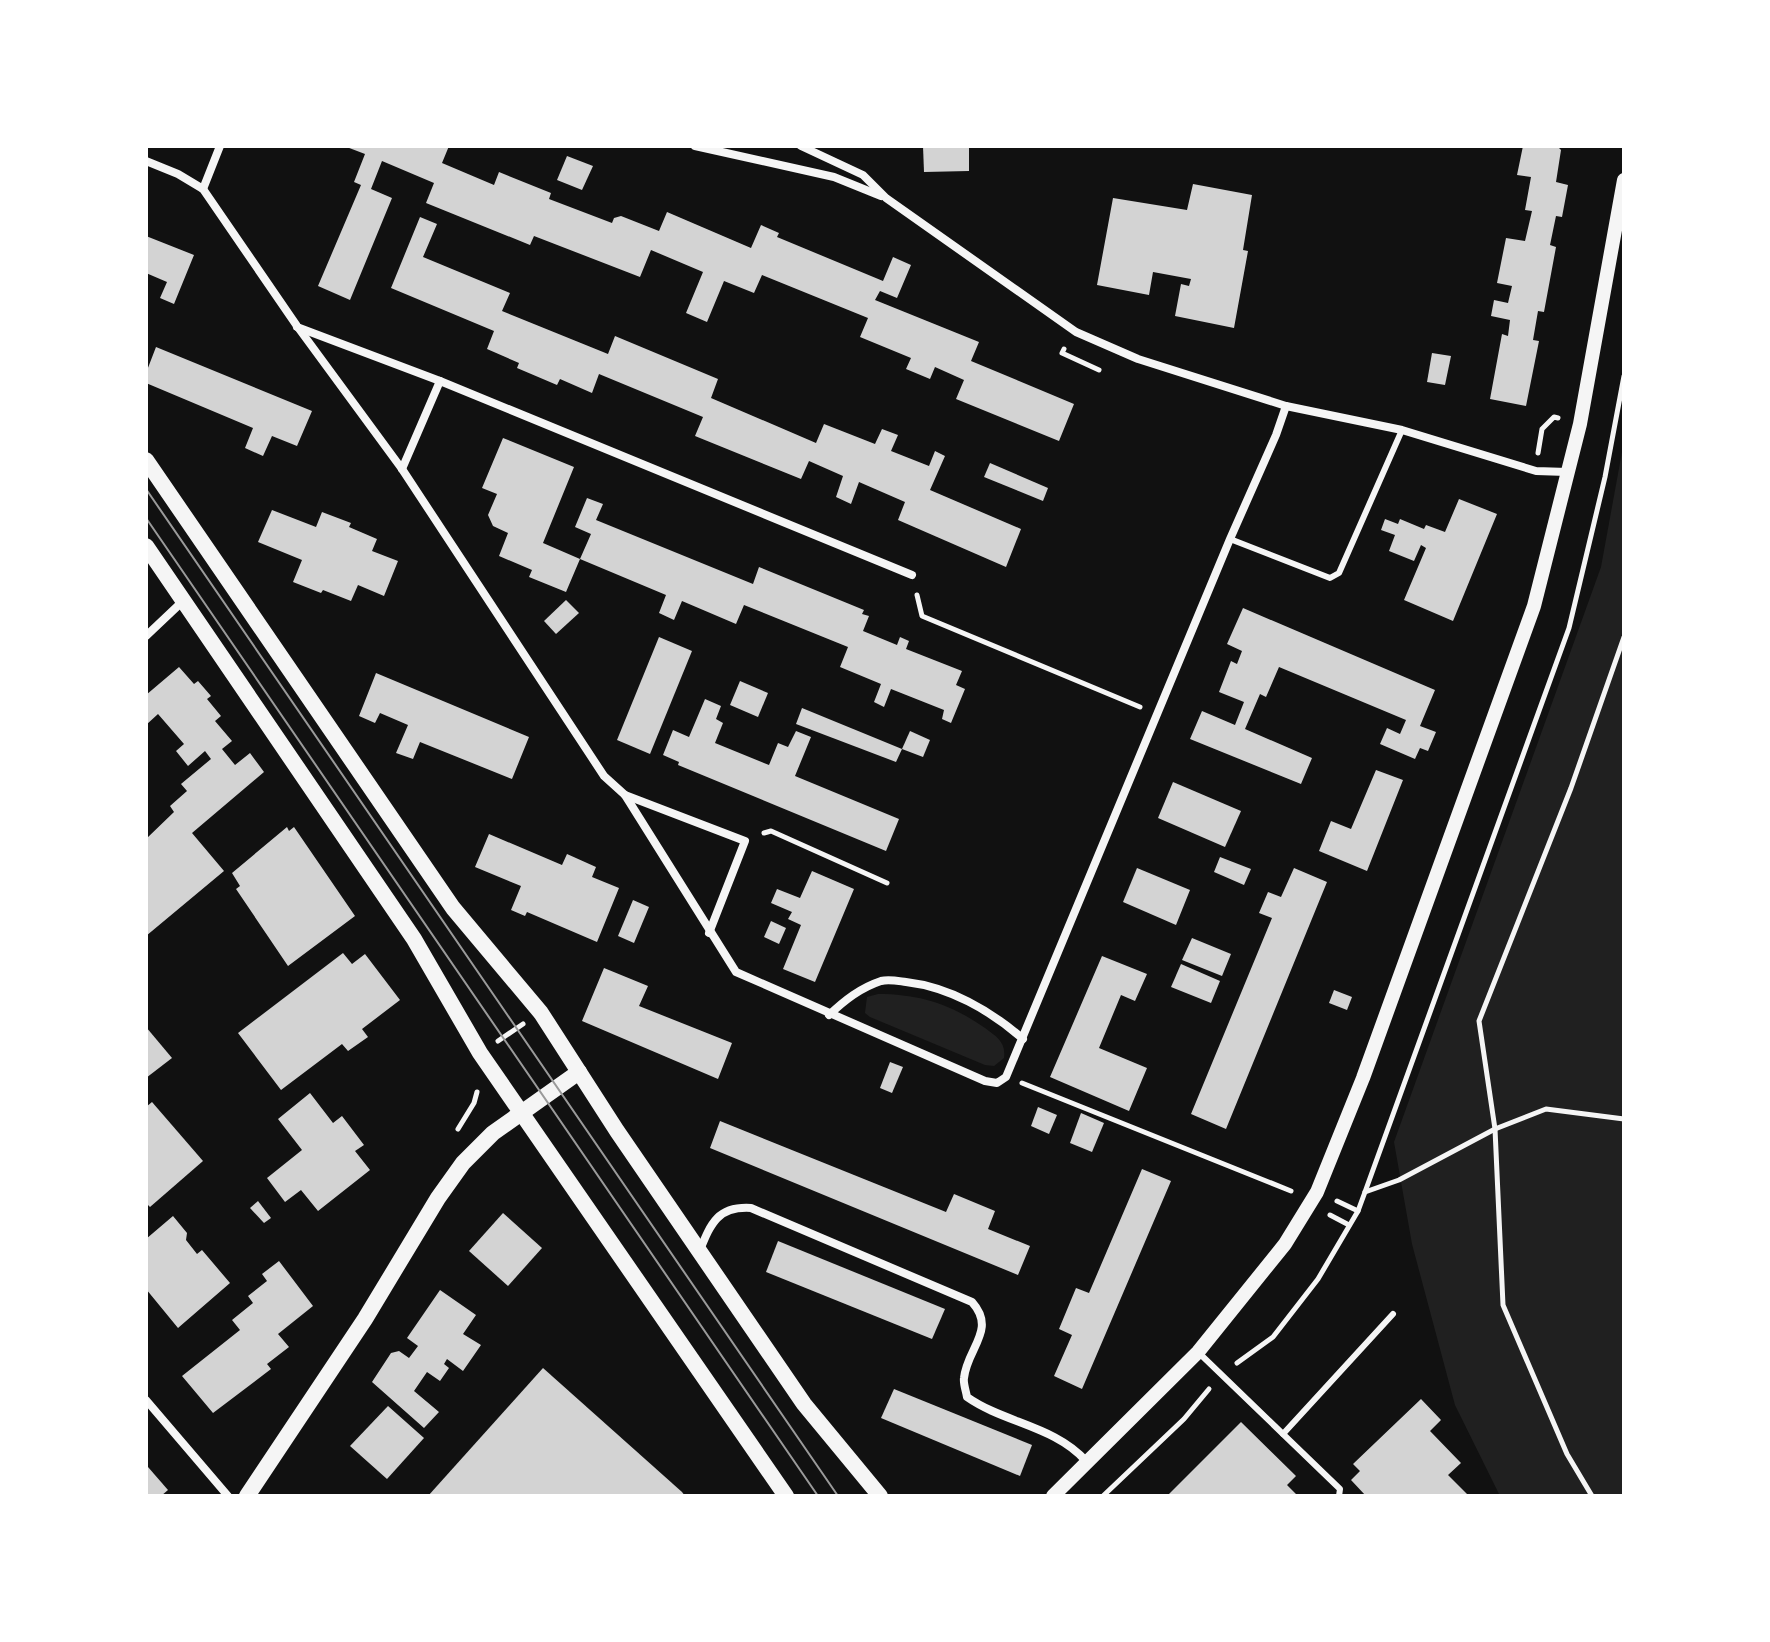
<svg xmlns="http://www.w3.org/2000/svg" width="1770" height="1642" font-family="'DejaVu Sans',sans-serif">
	<rect width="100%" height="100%" fill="#111"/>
	<!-- green -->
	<g fill="#202020">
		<path d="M1624 441V1496H1500L1455 1405 1412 1244 1394 1142 1601 567Z"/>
		<path d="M878 994C919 994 951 1004 985 1028 997 1037 1006 1042 1004 1058L994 1066 985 1065 870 1017 865 1013 867 997Z"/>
	</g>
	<!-- building -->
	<g fill="#d3d3d3">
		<path d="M344 146H449L442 163 494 185 499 172 551 193 549 199 612 223 614 218 621 216 659 231 667 212 751 248 761 225 779 233 777 237 883 281 893 257 911 265 897 298 880 291 875 300 979 342 971 361 1074 404 1059 441 956 399 964 380 935 367 930 379 906 369 911 358 860 337 868 318 762 275 754 293 724 281 707 322 686 313 703 272 651 250 640 277 534 236 530 245 426 203 434 183 382 161 371 189 392 198 350 300 318 286 361 185 354 182 365 154Z"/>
		<path d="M923 146H969V171L924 172Z"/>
		<path d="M1523 146H1557L1561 150 1556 182 1568 185 1562 217 1556 216 1550 245 1556 247 1544 312 1538 311 1533 340 1539 341 1526 406 1490 399 1502 334 1508 336 1510 320 1491 316 1494 300 1508 303 1512 286 1497 283 1506 238 1525 241 1532 211 1525 210 1531 177 1517 175Z"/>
		<path d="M567 156 593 166 582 190 557 180Z"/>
		<path d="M1193 184 1252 195 1243 250 1248 251 1234 328 1175 316 1181 284 1189 286 1191 279 1153 272 1149 295 1097 285 1113 198 1187 210Z"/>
		<path d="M420 217 437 224 423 257 510 293 502 311 608 354 615 336 718 379 711 398 816 443 824 424 875 444 882 429 898 435 891 451 929 466 935 451 945 456 930 490 1021 529 1006 567 898 520 905 502 859 482 851 504 836 497 843 476 809 461 801 479 695 436 703 417 599 374 592 393 560 379 557 385 517 368 519 363 487 349 494 331 391 288Z"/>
		<path d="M146 236 194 255 174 304 160 298 167 282 146 273Z"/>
		<path d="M156 347 312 411 297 446 272 436 263 456 245 448 253 428 146 383V373Z"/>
		<path d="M1432 353 1451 356 1445 385 1427 382Z"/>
		<path d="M503 438 574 467 543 543 580 559 566 592 529 577 532 570 499 556 508 533 493 526 488 515 497 494 482 488Z"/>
		<path d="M990 463 1048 488 1043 501 984 477Z"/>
		<path d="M587 498 603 504 596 520 753 584 759 567 864 610 862 614 869 616 863 631 897 645 900 637 909 641 906 649 962 671 956 685 965 689 951 723 942 719 944 710 891 689 884 707 874 702 881 684 840 667 848 647 744 605 736 624 682 601 674 620 659 613 666 595 580 559 591 534 575 527Z"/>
		<path d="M1459 499 1497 514 1453 621 1404 600 1426 548 1421 545 1414 561 1389 551 1395 535 1381 530 1385 519 1398 524 1400 519 1424 529 1426 525 1445 532Z"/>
		<path d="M272 510 316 527 322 512 351 523 349 527 377 539 372 551 398 561 384 596 358 585 351 601 323 590 321 593 293 582 302 560 258 542Z"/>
		<path d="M566 600 579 613 556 634 544 621Z"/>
		<path d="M1243 608 1435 690 1420 726 1436 732 1428 751 1420 748 1415 759 1380 744 1387 728 1400 734 1406 720 1279 667 1266 697 1260 694 1245 729 1312 758 1301 784 1190 739 1202 711 1235 725 1244 702 1219 692 1231 661 1237 664 1242 651 1227 644Z"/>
		<path d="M659 637 692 651 650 754 617 740Z"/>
		<path d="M179 667 194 684 198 681 211 696 207 699 221 716 215 721 232 741 222 749 235 765 250 753 264 772 192 833 224 871 146 936V839L174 812 170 806 187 791 181 784 211 759 205 751 188 766 176 751 184 744 158 714 146 725V695Z"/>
		<path d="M376 673 529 737 512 779 420 742 413 759 396 753 408 725 380 713 375 723 359 716Z"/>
		<path d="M740 681 768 693 758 717 730 705Z"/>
		<path d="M705 699 721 706 716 719 723 723 715 743 769 765 778 743 788 747 796 731 811 737 795 776 899 819 886 851 678 765 679 762 663 755 673 730 689 737Z"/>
		<path d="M802 708 902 749 896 762 796 724Z"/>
		<path d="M910 731 930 740 923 757 902 749Z"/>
		<path d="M1376 770 1403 780 1367 871 1319 851 1331 821 1351 829Z"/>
		<path d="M1173 782 1241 811 1225 847 1158 818Z"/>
		<path d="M287 827 289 831 294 827 355 916 288 966 236 889 240 886 232 873Z"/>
		<path d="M489 834 562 865 567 854 596 867 592 877 619 888 597 942 527 912 525 916 511 910 521 886 475 867Z"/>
		<path d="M1220 857 1251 869 1244 885 1214 872Z"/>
		<path d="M1137 868 1190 890 1176 925 1123 902Z"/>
		<path d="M1294 868 1327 882 1226 1129 1191 1114 1272 918 1259 913 1268 892 1281 897Z"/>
		<path d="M812 871 854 889 815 982 783 969 801 925 788 919 792 912 771 903 777 889 800 898Z"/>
		<path d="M633 900 649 907 634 943 618 936Z"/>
		<path d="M771 921 786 928 779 944 764 937Z"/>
		<path d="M1192 938 1231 954 1222 976 1182 960Z"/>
		<path d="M343 953 352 964 365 954 400 1000 362 1029 368 1037 348 1051 342 1044 281 1090 238 1033Z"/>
		<path d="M1102 956 1147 974 1135 1001 1121 995 1099 1048 1147 1068 1129 1111 1050 1077Z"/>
		<path d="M1181 964 1220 981 1211 1003 1171 987Z"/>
		<path d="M604 968 648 986 639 1006 732 1043 718 1079 582 1021Z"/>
		<path d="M1334 990 1352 997 1347 1010 1329 1003Z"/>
		<path d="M146 1027 172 1058 146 1078Z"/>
		<path d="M890 1062 903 1067 892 1093 880 1088Z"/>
		<path d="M310 1093 333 1123 342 1116 364 1145 355 1151 370 1170 318 1211 301 1190 285 1202 267 1178 302 1150 278 1119Z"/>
		<path d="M152 1102 203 1161 150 1207 146 1203V1107Z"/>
		<path d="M1038 1107 1057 1115 1049 1134 1031 1126Z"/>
		<path d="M1081 1113 1104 1123 1092 1152 1070 1143Z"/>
		<path d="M720 1121 946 1212 954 1194 995 1211 988 1229 1030 1246 1018 1275 710 1148Z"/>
		<path d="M1142 1169 1171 1181 1082 1389 1054 1376 1072 1335 1059 1329 1076 1288 1089 1293Z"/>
		<path d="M258 1201 271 1218 264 1223 250 1208Z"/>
		<path d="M503 1213 542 1248 508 1286 469 1251Z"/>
		<path d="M173 1216 187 1233 186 1240 197 1254 202 1250 230 1283 178 1328 146 1289V1239Z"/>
		<path d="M778 1241 945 1309 932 1339 766 1272Z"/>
		<path d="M279 1261 313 1306 278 1334 289 1347 267 1364 271 1369 213 1413 182 1376 240 1330 232 1320 253 1303 248 1296 267 1281 262 1274Z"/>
		<path d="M440 1290 476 1315 463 1334 481 1345 463 1371 447 1359 444 1364 449 1368 440 1381 427 1372 414 1391 439 1412 424 1428 372 1382 391 1353 399 1351 409 1358 418 1346 407 1338Z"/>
		<path d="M543 1368 682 1492 685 1496H428Z"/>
		<path d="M894 1389 1032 1445 1020 1476 881 1418Z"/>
		<path d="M1421 1399 1441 1420 1430 1431 1461 1463 1448 1475 1469 1496H1366L1351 1480 1360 1471 1353 1464Z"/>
		<path d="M388 1406 424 1438 387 1479 350 1446Z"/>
		<path d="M1241 1422 1296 1476 1287 1485 1298 1496H1167Z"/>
		<path d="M148 1467 168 1490 161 1496H146V1469Z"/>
	</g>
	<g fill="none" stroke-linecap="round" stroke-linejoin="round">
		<!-- path -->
		<g stroke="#f5f5f5" stroke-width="5">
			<path d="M1064 349 1062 353 1099 370"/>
			<path d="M1538 453 1542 429 1554 417 1558 418"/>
			<path d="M917 595 922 616 1140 707"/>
			<path d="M764 833 771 831 887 883"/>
			<path d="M498 1041 523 1024"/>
			<path d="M1022 1083 1291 1191"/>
			<path d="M458 1129 474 1103 477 1092"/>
			<path d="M1365 1192 1399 1180 1495 1129 1546 1109 1624 1119"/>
			<path d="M1337 1201 1358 1211"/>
			<path d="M1330 1215 1349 1225"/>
			<path d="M1237 1363 1273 1337 1318 1279 1358 1211 1365 1192 1569 628 1605 477 1624 376"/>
			<path d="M1103 1496 1184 1419 1209 1389"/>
			<path d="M1592 1496 1567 1454 1503 1305 1495 1129 1479 1021 1571 788 1624 637"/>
		</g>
		<!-- service -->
		<g stroke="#f5f5f5" stroke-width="6">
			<path d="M1230 539 1330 578 1339 573 1402 430"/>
			<path d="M1198 1352 1340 1489 1339 1496"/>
			<path d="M1283 1434 1393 1314"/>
		</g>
		<!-- minor -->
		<g stroke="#f5f5f5" stroke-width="8">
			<path d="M695 146 834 177 881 196"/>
			<path d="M801 146 863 175 886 198 1076 332 1138 359 1286 406 1402 430 1536 471 1567 472"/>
			<path d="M146 161 178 174 203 189 297 326 402 469 604 776 625 795 736 972 985 1081 997 1083 1006 1077 1230 539 1276 435 1286 406"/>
			<path d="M203 189 220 146"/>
			<path d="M297 327 440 381 912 575"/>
			<path d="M402 469 440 381"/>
			<path d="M146 636 183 601"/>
			<path d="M625 795 745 841 709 933"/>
			<path d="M829 1015C845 1000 860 988 881 981 889 979 898 981 906 982 949 987 990 1010 1023 1039"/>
			<path d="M700 1250C711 1223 718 1206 751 1208L972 1302C997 1330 967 1348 964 1378 963 1383 966 1391 967 1397 1004 1423 1055 1426 1086 1461"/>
			<path d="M146 1400 228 1496"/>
		</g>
		<!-- tertiary -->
		<path stroke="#f5f5f5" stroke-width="14" d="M1053 1496 1198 1352 1285 1244 1317 1192 1363 1078 1534 606 1580 424 1624 180"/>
		<!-- secondary -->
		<g stroke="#f5f5f5" stroke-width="16">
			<path d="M146 460 453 908 541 1013 617 1131 804 1404 880 1496"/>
			<path d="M146 546 414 939 480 1053 786 1496"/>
			<path d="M247 1496 365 1319 438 1198 463 1163 493 1133 579 1072"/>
		</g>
		<!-- tram -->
		<g stroke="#9a9a9a" stroke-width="2">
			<path d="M146 489 838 1496"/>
			<path d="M146 518 818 1496"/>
		</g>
	</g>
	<!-- border -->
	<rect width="1770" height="1642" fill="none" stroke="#ffffff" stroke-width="296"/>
</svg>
